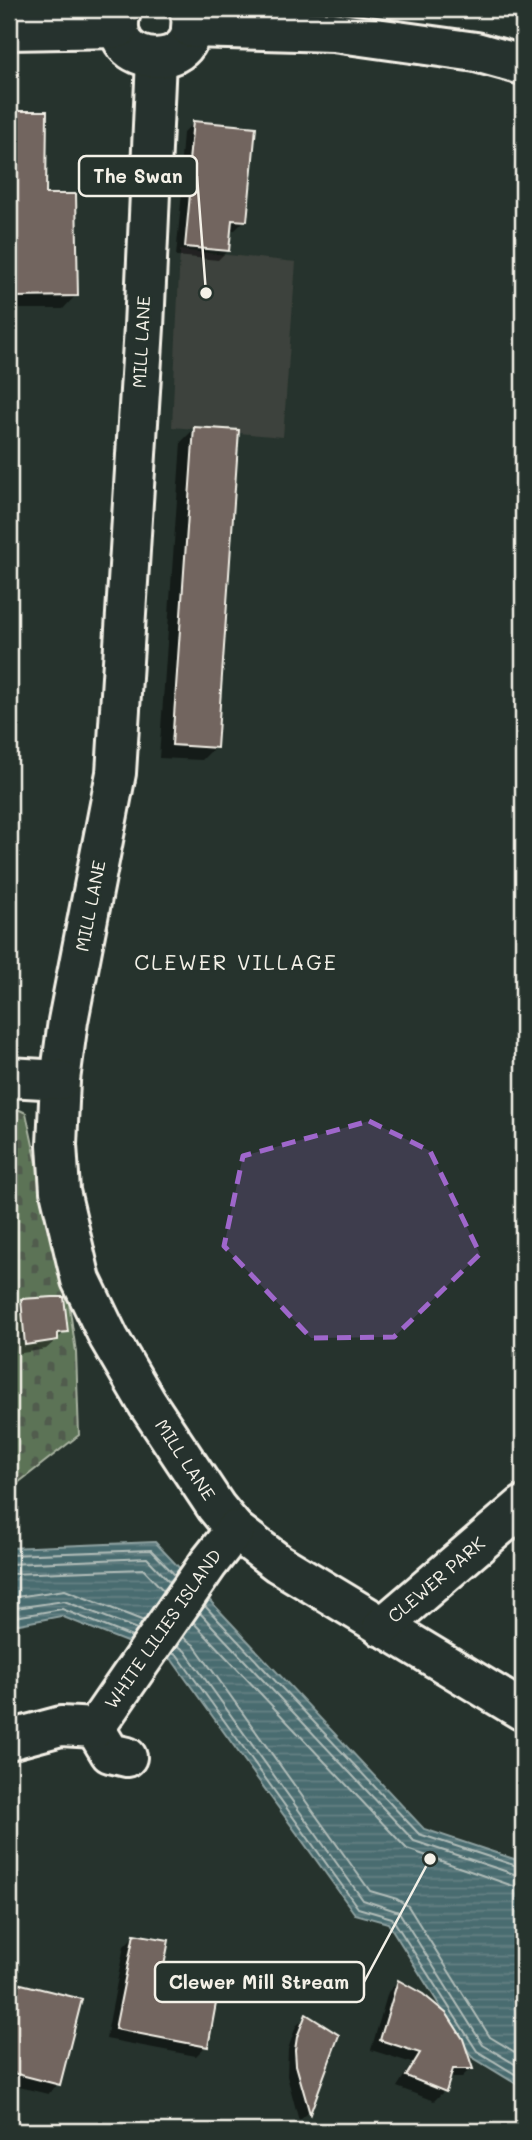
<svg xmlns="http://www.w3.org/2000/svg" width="532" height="2140" font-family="Mali,sans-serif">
	<defs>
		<pattern id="cemetery-stones" width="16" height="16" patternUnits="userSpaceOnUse" patternTransform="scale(1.75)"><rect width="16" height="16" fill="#5b7357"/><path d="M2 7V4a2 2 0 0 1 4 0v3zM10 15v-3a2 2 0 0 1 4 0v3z" fill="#515b4e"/></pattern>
		<pattern id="water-rules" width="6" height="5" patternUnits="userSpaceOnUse" patternTransform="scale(1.75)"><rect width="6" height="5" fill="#4a6c70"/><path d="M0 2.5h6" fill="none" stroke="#658184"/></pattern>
	</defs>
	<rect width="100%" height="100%" fill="#26332d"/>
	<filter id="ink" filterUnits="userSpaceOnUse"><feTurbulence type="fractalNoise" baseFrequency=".0143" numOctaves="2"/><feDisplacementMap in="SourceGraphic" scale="14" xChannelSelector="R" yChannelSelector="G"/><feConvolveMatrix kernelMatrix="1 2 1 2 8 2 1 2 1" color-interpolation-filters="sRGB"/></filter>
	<g filter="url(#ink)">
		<!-- built -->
		<path fill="#3d423c" d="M180 250 296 262 283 437 172 427Z"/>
		<!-- cemetery -->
		<path fill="url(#cemetery-stones)" stroke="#a8b2a0" stroke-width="2" d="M9 1105 26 1113 55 1246 66 1283 76 1352 79 1435 9 1490Z"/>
		<!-- water -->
		<path fill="url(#water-rules)" stroke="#8ea1a0" stroke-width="2" d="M155 1542 424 1829 523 1862V2088L472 2057 388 1923 355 1914 172 1660 61 1616 9 1626V1548Z"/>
		<!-- shadow -->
		<g fill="#0007">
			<path d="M9 113H45L44 195 76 295 63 309H9Z"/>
			<path d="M193 123 245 220 235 230H230L228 250 218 260 176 256 184 171H180L183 133Z"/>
			<path d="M194 429 215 747 202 760 159 758 181 442Z"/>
			<path d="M21 1300 66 1331 46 1349 16 1354 11 1311Z"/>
			<path d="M134 1936 206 2046 196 2056 106 2039 124 1946Z"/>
			<path d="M9 1982 80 2001 58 2084 48 2094 15 2086 9 2105Z"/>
			<path d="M398 1982 471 2068 461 2078H449L444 2091 434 2101 397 2087 412 2063 371 2050 388 1992Z"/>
			<path d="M306 2017 337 2036 308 2113 299 2121 287 2076 288 2049 296 2026Z"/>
		</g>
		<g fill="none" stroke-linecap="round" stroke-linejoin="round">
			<!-- shore -->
			<g stroke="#b0bcb8" stroke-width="2">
				<path d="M9 1555 151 1550 175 1575"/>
				<path d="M9 1564 147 1558 170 1582"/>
				<path d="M9 1574 143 1569 164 1591"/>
				<path d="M9 1598 65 1590 144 1621"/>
				<path d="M205 1606 419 1834 523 1868"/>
				<path d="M9 1609 64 1601 137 1629"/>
				<path d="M200 1613 414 1841 523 1877"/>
				<path d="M9 1618 62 1609 132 1637"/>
				<path d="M193 1622 407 1849 513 1886 523 1888"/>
				<path d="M183 1637 194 1645 370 1891 397 1899 408 1906 490 2037 523 2057"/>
				<path d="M177 1645 185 1651 363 1900 399 1912 483 2045 523 2069"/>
				<path d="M172 1653 178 1656 358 1908 392 1918 477 2051 523 2079"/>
			</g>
		</g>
		<!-- building -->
		<g fill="#72655f" stroke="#f4f1e8" stroke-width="2">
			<path d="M9 111H47L46 194H76L78 296 15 297 14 177H9Z"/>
			<path d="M193 121 256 127 247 221 232 220 229 251 185 247 193 162 189 161Z"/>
			<path d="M194 427 239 430 217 748 172 745Z"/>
			<path d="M53 1297H64L68 1332 58 1333V1340L25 1345 21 1299Z"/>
			<path d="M134 1934 169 1940 162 1976 219 1987 208 2047 115 2029Z"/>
			<path d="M398 1980 423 1994 447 2014 463 2039 473 2069H453L446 2092 406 2076 420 2053 380 2040Z"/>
			<path d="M9 1981 82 1999 60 2085 9 2072Z"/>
			<path d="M306 2014 339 2035 310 2114 296 2065 295 2050 297 2037Z"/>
		</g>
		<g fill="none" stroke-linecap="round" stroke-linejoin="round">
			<defs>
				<g id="minor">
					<path id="s1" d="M156 59 144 327 116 773 68 1021 60 1080 57 1145 60 1191 81 1280 109 1338 147 1403 216 1507 235 1530 278 1563 523 1711"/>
					<path d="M9 1077 60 1080"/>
					<path id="s2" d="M382 1627 523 1506"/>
					<path d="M95 1728 110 1753 127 1757"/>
					<path id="s3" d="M9 1740 61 1726 95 1728 208 1564 235 1530"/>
				</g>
				<g id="major">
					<path d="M122 9C99 72 210 76 189 9"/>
					<path d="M191 28 333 32 476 52 523 65"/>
					<path d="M9 30 119 28"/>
				</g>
			</defs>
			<!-- minor casing -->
			<use href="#minor" stroke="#f4f1e8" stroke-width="44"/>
			<!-- major casing -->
			<use href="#major" stroke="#f4f1e8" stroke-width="44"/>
			<!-- minor -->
			<use href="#minor" stroke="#26332d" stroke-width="38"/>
			<!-- major -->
			<use href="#major" stroke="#26332d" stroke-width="38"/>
		</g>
	</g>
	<!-- marked area -->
	<path fill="#9f67cb" fill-opacity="0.2" stroke="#9f67cb" stroke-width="5" stroke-dasharray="14 9" stroke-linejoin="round" d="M369 1121 430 1151 480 1254 394 1337 311 1338 224 1246 243 1156Z"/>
	<g text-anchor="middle" stroke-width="5" stroke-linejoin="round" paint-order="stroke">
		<!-- street labels -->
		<g font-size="18" fill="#f4f1e8" stroke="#26332d">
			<text transform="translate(142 342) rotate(-87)" y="6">MILL LANE</text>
			<text transform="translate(91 906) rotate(-79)" y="6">MILL LANE</text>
			<text dy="6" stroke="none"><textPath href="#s1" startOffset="1438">MILL LANE</textPath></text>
			<text dy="6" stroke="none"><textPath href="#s2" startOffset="72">CLEWER PARK</textPath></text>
			<text dy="6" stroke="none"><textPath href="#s3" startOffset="208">WHITE LILIES ISLAND</textPath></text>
		</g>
		<!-- quarter labels -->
		<g font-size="21" letter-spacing="2" fill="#f4f1e8" stroke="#26332d">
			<text x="236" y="970">CLEWER VILLAGE</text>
		</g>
	</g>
	<!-- callouts -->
	<path fill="none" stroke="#f4f1e8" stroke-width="2.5" d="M206 293L197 176M430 1859L364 1982"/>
	<g fill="#f4f1e8" stroke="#26332d" stroke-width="2.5">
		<circle cx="206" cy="293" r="7"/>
		<circle cx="430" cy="1859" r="7"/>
	</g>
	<g fill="#26332d" stroke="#f4f1e8" stroke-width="2.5">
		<rect x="79" y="156" width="118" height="40" rx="7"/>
		<rect x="155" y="1962" width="209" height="40" rx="7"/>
	</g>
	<g font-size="19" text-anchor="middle" font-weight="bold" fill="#f4f1e8">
		<text x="138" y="183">The Swan</text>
		<text x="259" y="1989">Clewer Mill Stream</text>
	</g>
	<!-- margin -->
	<rect width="532" height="2140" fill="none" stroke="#26332d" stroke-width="35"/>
	<rect x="18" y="18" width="497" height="2105" fill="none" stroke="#f4f1e8" stroke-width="2.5" filter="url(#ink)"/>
</svg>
